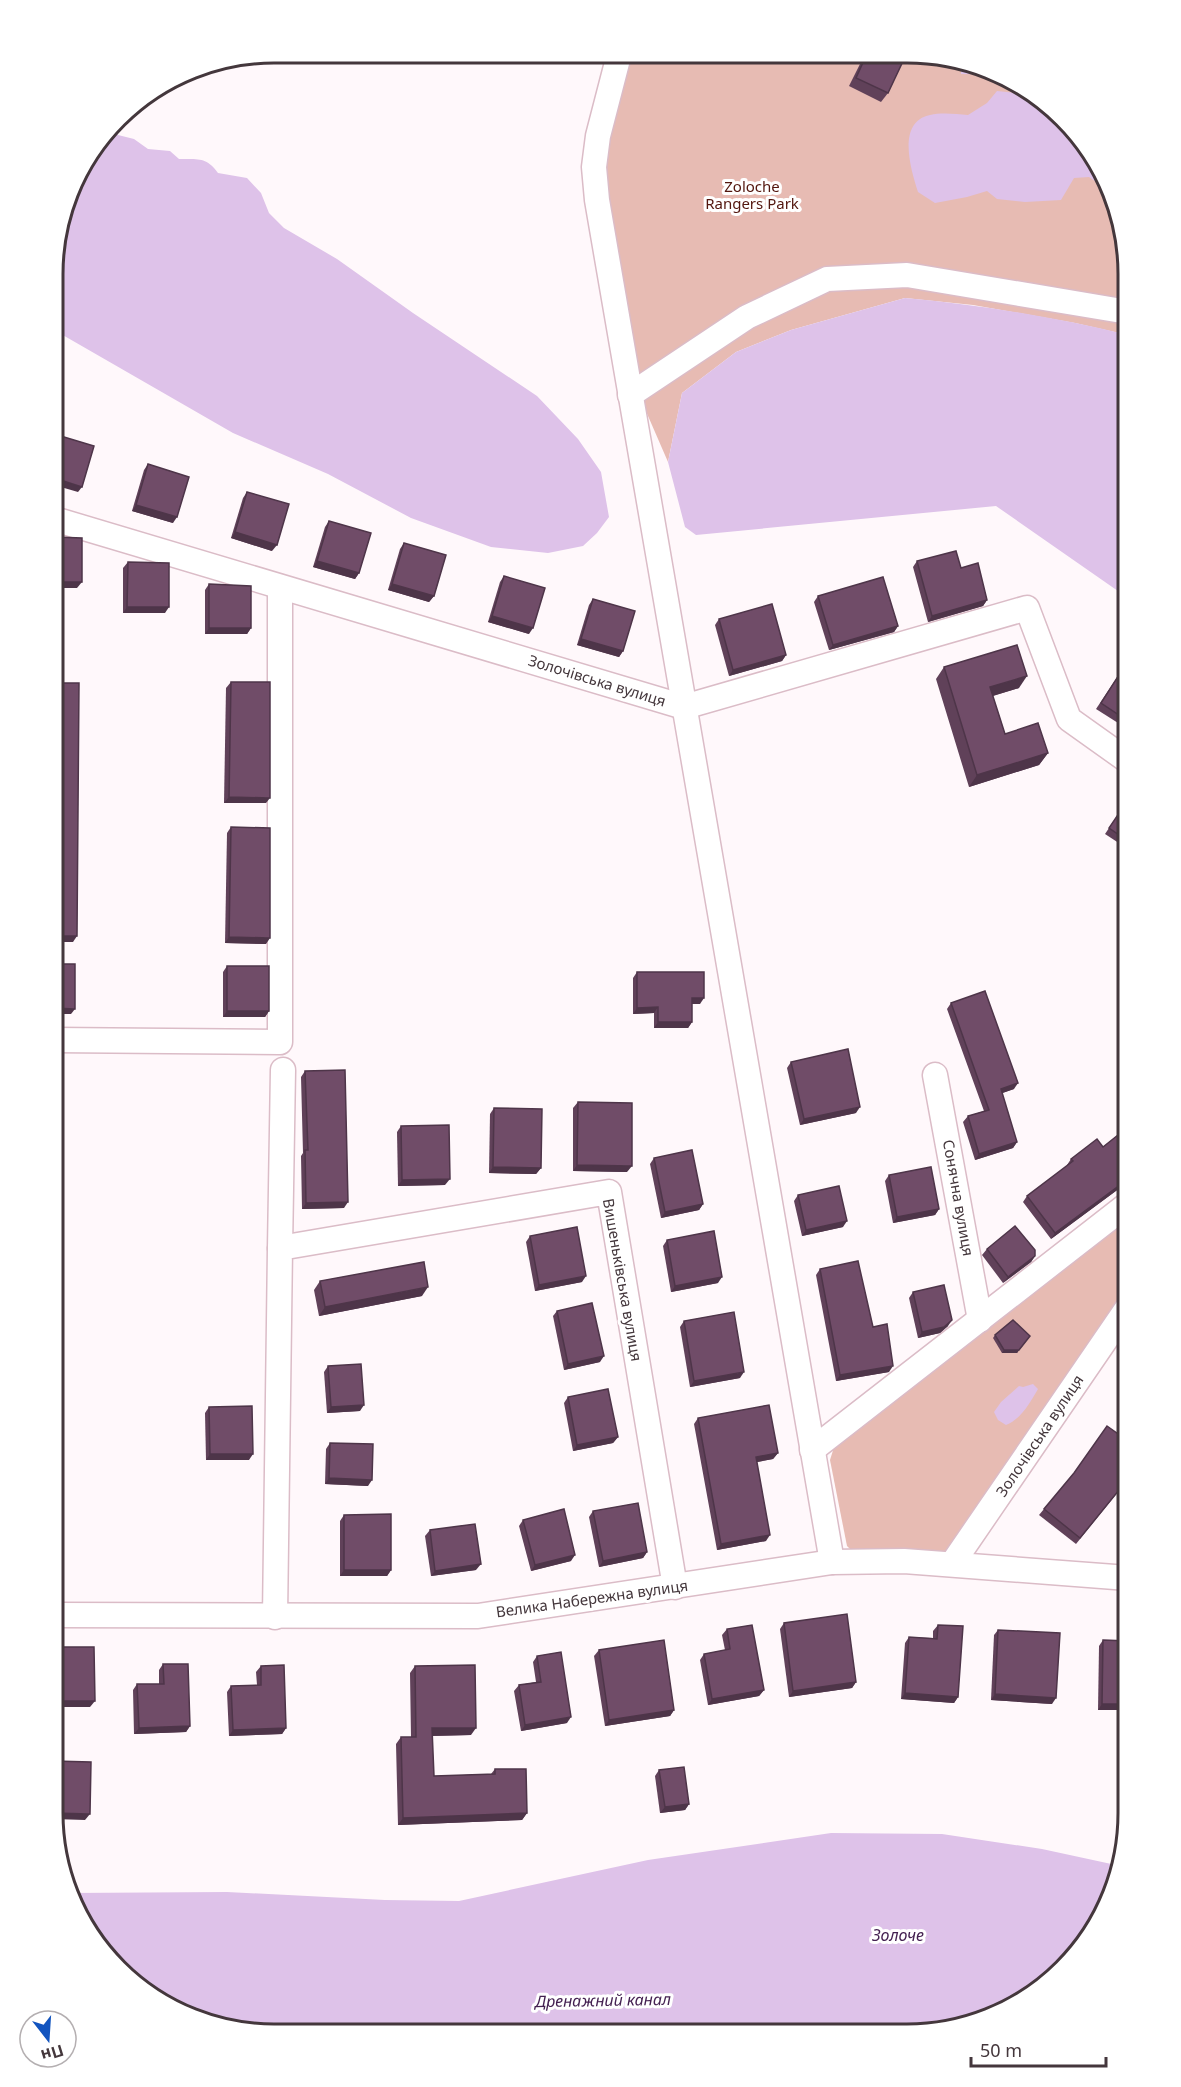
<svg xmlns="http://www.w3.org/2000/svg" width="1181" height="2087" font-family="'Noto Sans',sans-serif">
	<rect width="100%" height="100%" fill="#fff8fb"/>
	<!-- green -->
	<g fill="#e7bbb3">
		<path d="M631 55 950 57 1005 75 1053 107 1091 151 1117 202 1128 274V335L1075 323 973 305 905 298 791 330 736 352 682 393 668 462 645 409 607 185V137Z"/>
		<path d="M1128 1219V1307L949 1558 858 1557 847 1546 830 1460 835 1444Z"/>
	</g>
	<!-- water -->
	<g fill="#dec2e9">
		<path d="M961 61 1003 75 961 74Z"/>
		<path d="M1025 89 1053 107 1091 151 1110 188 1103 187 1089 177 1074 178 1061 200 1025 202 997 199 987 191 967 197 935 203 918 192C911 170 896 122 930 115 942 112 956 114 968 115L987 103 997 91 1016 93Z"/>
		<path d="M115 125 118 135 134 139 148 149 170 151 179 159C198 159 207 157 218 173L247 178 261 193 269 213 284 228 337 259 413 313 537 396 578 439 601 472 609 517 597 533 583 546 548 553 491 547 411 518 328 474 233 433 54 330V245L76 176Z"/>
		<path d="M905 298C981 305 1055 317 1128 335V598L996 506 696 535 685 527 668 462 682 393 736 352 791 330Z"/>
		<path d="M1033 1384 1038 1389C1030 1403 1021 1419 1006 1425L998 1420 994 1412 1001 1402 1019 1386 1023 1387Z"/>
		<path d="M831 1833 942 1834 1042 1849 1116 1865 1119 1868 1112 1897 1083 1948 1030 1997 979 2023 907 2034 245 2033 176 2012 128 1980 90 1936 68 1893 227 1892 385 1900 459 1901 648 1860Z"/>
	</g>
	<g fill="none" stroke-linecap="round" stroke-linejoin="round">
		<defs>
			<g id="minor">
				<path d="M619 55 598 136 594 167 597 200 832 1562"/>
				<path d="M630 395 747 317 827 279 907 275 1128 312"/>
				<path d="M54 519 684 707 1027 608 1069 719 1128 761"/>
				<path d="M53 1040 280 1042V587"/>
				<path d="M935 1075 980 1320"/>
				<path d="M280 1248 283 1070"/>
				<path d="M812 1450 1128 1204"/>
				<path d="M952 1564 1128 1307"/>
				<path d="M53 1615 478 1616 832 1562 904 1561 1128 1578"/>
				<path d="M275 1617 280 1248 609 1192 675 1587"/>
			</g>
		</defs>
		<!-- minor casing -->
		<use href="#minor" stroke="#dbbcc7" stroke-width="27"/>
		<!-- minor -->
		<use href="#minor" stroke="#fff" stroke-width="24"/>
	</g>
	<!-- wall -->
	<g fill="#604159">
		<path d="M864 56H898L888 93 881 102 849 86Z"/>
		<path d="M148 464 173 523 132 511 144 470Z"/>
		<path d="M247 492 272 551 231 538 243 498Z"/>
		<path d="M329 521 359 573 355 579 313 567 325 527Z"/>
		<path d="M404 543 434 596 429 602 388 590 400 549Z"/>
		<path d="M917 561 961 568 987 600 983 606 928 622 913 567Z"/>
		<path d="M128 562 165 613H123V568Z"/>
		<path d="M504 576 529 634 488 622 500 582Z"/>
		<path d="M209 584 251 628 247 634H205V590Z"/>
		<path d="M818 596 898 626 894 632 829 650 814 602Z"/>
		<path d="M593 599 623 651 619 657 577 645 589 605Z"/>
		<path d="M719 619 786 655 782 661 729 676 715 625Z"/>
		<path d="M1126 664 1128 666V724L1126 728 1096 709Z"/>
		<path d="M944 667 1019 688 993 696 1005 734 1048 753 1039 765 969 787 936 679Z"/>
		<path d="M231 682 266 803H224L226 688Z"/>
		<path d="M1128 800V849L1105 834Z"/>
		<path d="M231 827 266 944 225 943 227 833Z"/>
		<path d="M227 966 269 1011 265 1017H223V972Z"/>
		<path d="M637 972 700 1004H692V1022L688 1028H654V1013L633 1014V978Z"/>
		<path d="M951 1003 1014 1089 1002 1093 1017 1142 1013 1148 975 1160 963 1122 968 1116 984 1111 947 1009Z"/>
		<path d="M791 1062 856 1113 800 1125 787 1068Z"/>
		<path d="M305 1071 344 1208 302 1209 301 1156 303 1153 301 1077Z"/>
		<path d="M578 1102 627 1172 573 1171V1108Z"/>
		<path d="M494 1108 541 1168 536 1174 489 1173 490 1114Z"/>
		<path d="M401 1126 445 1185 398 1186 397 1132Z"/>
		<path d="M1128 1127V1182L1051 1239 1023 1202 1027 1196 1067 1166V1165L1071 1159 1103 1147Z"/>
		<path d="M654 1158 703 1204 699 1210 661 1218 650 1164Z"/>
		<path d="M889 1175 939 1209 935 1215 893 1223 885 1181Z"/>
		<path d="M798 1195 843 1227 802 1236 794 1201Z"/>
		<path d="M530 1236 582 1282 535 1291 526 1242Z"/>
		<path d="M667 1240 718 1283 671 1292 663 1246Z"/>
		<path d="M987 1249 1035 1256 1031 1262 1003 1283 982 1255Z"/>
		<path d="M820 1269 873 1327 889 1372 836 1381 816 1275Z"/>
		<path d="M320 1281 422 1296 319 1316 314 1290Z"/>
		<path d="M913 1292 948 1326 940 1333 918 1338 909 1298Z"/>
		<path d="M557 1311 600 1362 564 1370 553 1316Z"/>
		<path d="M684 1321 740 1378 690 1387 680 1327Z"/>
		<path d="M995 1335 1030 1336 1017 1353H1002L993 1338Z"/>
		<path d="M328 1366 360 1411 327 1413 324 1372Z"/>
		<path d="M568 1397 618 1437 613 1443 573 1451 564 1403Z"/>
		<path d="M209 1407 249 1460H206L205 1413Z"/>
		<path d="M698 1418 778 1453 773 1459 757 1462 766 1541 717 1550 694 1424Z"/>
		<path d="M330 1443 368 1486 325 1484 326 1449Z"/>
		<path d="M1074 1473 1122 1487 1076 1544 1039 1515Z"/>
		<path d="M593 1511 647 1552 643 1558 599 1567 589 1517Z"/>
		<path d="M344 1515 391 1570 387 1576H340V1521Z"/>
		<path d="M523 1520 571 1561 531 1571 519 1526Z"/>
		<path d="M430 1530 476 1570 431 1576 425 1536Z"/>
		<path d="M784 1623 856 1682 852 1688 789 1697 780 1629Z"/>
		<path d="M938 1625 958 1697 954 1703 901 1699 905 1643 909 1637 933 1638V1631Z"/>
		<path d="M727 1629 764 1690 759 1696 708 1705 700 1660 704 1654 725 1650 722 1635Z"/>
		<path d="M998 1630 1052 1704 991 1700 994 1635Z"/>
		<path d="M1103 1640 1128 1641V1710H1098L1099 1646Z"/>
		<path d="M599 1650 674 1710 670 1716 605 1726 594 1656Z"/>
		<path d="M537 1656 567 1723 521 1731 514 1691 519 1685 536 1682 533 1662Z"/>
		<path d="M163 1664 190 1726 186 1732 134 1734 133 1690 137 1684H159V1670Z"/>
		<path d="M261 1666 286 1728 282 1734 229 1736 227 1692 231 1686 257 1685 256 1672Z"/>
		<path d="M415 1666 471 1735 432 1736 434 1776 491 1774 495 1769 527 1813 522 1820 398 1825 396 1744 401 1737H411L410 1673Z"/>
		<path d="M659 1770 689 1804 685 1810 660 1813 655 1776Z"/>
	</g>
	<!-- shaded-wall -->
	<g fill="#4e3549">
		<path d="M54 478 82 487 78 492 54 485Z"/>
		<path d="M136 505 177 517 173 523 132 511Z"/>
		<path d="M235 532 277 545 272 551 231 538Z"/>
		<path d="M317 561 359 573 355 579 313 567Z"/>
		<path d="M54 582H82L77 588H54Z"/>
		<path d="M392 584 434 596 429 602 388 590Z"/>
		<path d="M987 600 983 606 928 622 932 616Z"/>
		<path d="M127 607H169L165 613H123Z"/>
		<path d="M492 616 533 628 529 634 488 622Z"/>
		<path d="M898 626 894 632 829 650 833 645Z"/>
		<path d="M209 628H251L247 634H205Z"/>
		<path d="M581 639 623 651 619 657 577 645Z"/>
		<path d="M786 655 782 661 729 676 733 670Z"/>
		<path d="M1027 676 1019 688 982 699 990 687Z"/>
		<path d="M1048 753 1039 765 969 787 977 775Z"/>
		<path d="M229 797 270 798 266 803H224Z"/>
		<path d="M54 936H77L73 942H54Z"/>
		<path d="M229 937 270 938 266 944 225 943Z"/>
		<path d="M692 998H704L700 1004H688Z"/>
		<path d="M658 1007 654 1013 633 1014 637 1008Z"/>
		<path d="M53 1008 75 1009 71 1014H53Z"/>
		<path d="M227 1011H269L265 1017H223Z"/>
		<path d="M658 1022H692L688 1028H654Z"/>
		<path d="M1018 1083 1014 1089 997 1095 1001 1089Z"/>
		<path d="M860 1107 856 1113 800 1125 804 1119Z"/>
		<path d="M1017 1142 1013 1148 975 1160 979 1154Z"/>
		<path d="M577 1165 632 1166 627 1172 573 1171Z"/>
		<path d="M493 1167 541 1168 536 1174 489 1173Z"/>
		<path d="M450 1179 445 1185 398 1186 402 1180Z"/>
		<path d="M1128 1179V1182L1051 1239 1055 1233Z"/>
		<path d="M348 1202 344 1208 302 1209 306 1203Z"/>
		<path d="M703 1204 699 1210 661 1218 665 1212Z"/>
		<path d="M939 1209 935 1215 893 1223 897 1217Z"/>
		<path d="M847 1221 843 1227 802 1236 806 1230Z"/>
		<path d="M1035 1256 1031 1262 1003 1283 1008 1277Z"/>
		<path d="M586 1276 582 1282 535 1291 539 1285Z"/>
		<path d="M722 1277 718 1283 671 1292 675 1286Z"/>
		<path d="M428 1287 422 1296 319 1316 325 1307Z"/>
		<path d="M952 1320 948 1326 940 1333 918 1338 922 1332Z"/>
		<path d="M1004 1350H1019L1017 1353H1002Z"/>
		<path d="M604 1356 600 1362 564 1370 568 1364Z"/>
		<path d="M893 1366 889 1372 836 1381 840 1375Z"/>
		<path d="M744 1372 740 1378 690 1387 694 1381Z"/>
		<path d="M364 1405 360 1411 327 1413 331 1407Z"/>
		<path d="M618 1437 613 1443 573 1451 577 1445Z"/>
		<path d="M778 1453 773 1459 752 1463 756 1457Z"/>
		<path d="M210 1454H253L249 1460H206Z"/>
		<path d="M329 1478 372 1480 368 1486 325 1484Z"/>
		<path d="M770 1535 766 1541 717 1550 721 1544Z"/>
		<path d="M647 1552 643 1558 599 1567 603 1561Z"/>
		<path d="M575 1555 571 1561 531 1571 535 1565Z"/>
		<path d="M481 1564 476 1570 431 1576 435 1571Z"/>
		<path d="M344 1570H391L387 1576H340Z"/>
		<path d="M856 1682 852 1688 789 1697 793 1691Z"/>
		<path d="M764 1690 759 1696 708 1705 712 1699Z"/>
		<path d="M905 1693 958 1697 954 1703 901 1699Z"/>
		<path d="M995 1694 1056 1698 1052 1704 991 1700Z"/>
		<path d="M53 1701H95L90 1707H53Z"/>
		<path d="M1102 1704H1128V1710H1098Z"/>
		<path d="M674 1710 670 1716 605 1726 609 1720Z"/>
		<path d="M571 1717 567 1723 521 1731 525 1725Z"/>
		<path d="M190 1726 186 1732 134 1734 139 1728Z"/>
		<path d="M286 1728 282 1734 229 1736 233 1730Z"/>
		<path d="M432 1728H476L471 1735 427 1736Z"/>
		<path d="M689 1804 685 1810 660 1813 665 1807Z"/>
		<path d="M53 1813 90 1814 85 1820 54 1819Z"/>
		<path d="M527 1813 522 1820 398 1825 403 1818Z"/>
	</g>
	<!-- building -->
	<g fill="#704c68" stroke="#4e3549" stroke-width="1.5">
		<path d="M866 56H898L904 59 888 93 856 78Z"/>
		<path d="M54 434 94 446 82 487 54 478Z"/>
		<path d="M148 464 189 477 177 517 136 505Z"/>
		<path d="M247 492 289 504 277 545 235 532Z"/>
		<path d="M329 521 371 533 359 573 317 561Z"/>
		<path d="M54 537 82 538V582H54Z"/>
		<path d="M404 543 446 555 434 596 392 584Z"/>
		<path d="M956 551 961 568 978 563 987 600 932 616 917 561Z"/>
		<path d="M128 562 169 563V607H127Z"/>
		<path d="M504 576 545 588 533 628 492 616Z"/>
		<path d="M883 577 898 626 833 645 818 596Z"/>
		<path d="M209 584 251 586V628H209Z"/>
		<path d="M593 599 635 611 623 651 581 639Z"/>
		<path d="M772 604 786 655 733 670 719 619Z"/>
		<path d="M1017 645 1027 676 990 687 1005 734 1038 723 1048 753 977 775 944 667Z"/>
		<path d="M1126 664 1128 666V721L1101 703Z"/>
		<path d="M231 682H270V798L229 797Z"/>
		<path d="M54 683H79L77 936H54Z"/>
		<path d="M1128 800V841L1109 828Z"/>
		<path d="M231 827 270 828V938L229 937Z"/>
		<path d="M54 964H75V1009L53 1008Z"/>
		<rect x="227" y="966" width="42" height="45"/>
		<path d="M637 972H704V998H692V1022H658V1007L637 1008Z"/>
		<path d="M985 991 1018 1083 1001 1089 1017 1142 979 1154 968 1116 989 1110 951 1003Z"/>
		<path d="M848 1049 860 1107 804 1119 791 1062Z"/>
		<path d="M345 1070 348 1202 306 1203 305 1150H308L305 1071Z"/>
		<path d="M578 1102 632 1103V1166L577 1165Z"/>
		<path d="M494 1108 542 1109 541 1168 493 1167Z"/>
		<path d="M449 1125 450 1179 402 1180 401 1126Z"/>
		<path d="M1128 1127V1179L1055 1233 1027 1196 1073 1161 1071 1159 1097 1139 1103 1147Z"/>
		<path d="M692 1150 703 1204 665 1212 654 1158Z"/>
		<path d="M931 1167 939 1209 897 1217 889 1175Z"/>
		<path d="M839 1186 847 1221 806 1230 798 1195Z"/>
		<path d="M1015 1226 1035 1250V1256L1008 1277 987 1249Z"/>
		<path d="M577 1227 586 1276 539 1285 530 1236Z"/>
		<path d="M714 1231 722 1277 675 1286 667 1240Z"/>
		<path d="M858 1261 873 1327 887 1324 893 1366 840 1375 820 1269Z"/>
		<path d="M424 1262 428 1287 325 1307 320 1281Z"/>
		<path d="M944 1285 952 1320 944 1327 922 1332 913 1292Z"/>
		<path d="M592 1303 604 1356 568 1364 557 1311Z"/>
		<path d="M734 1312 744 1372 694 1381 684 1321Z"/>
		<path d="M1013 1320 1030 1336 1019 1350H1004L995 1335Z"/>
		<path d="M361 1364 364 1405 331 1407 328 1366Z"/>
		<path d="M608 1389 618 1437 577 1445 568 1397Z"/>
		<path d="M769 1405 778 1453 756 1457 770 1535 721 1544 698 1418Z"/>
		<path d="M252 1406 253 1454H210L209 1407Z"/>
		<path d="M1107 1426 1128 1441V1479L1080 1538 1044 1509 1074 1473Z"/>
		<path d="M330 1443 373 1444 372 1480 329 1478Z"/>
		<path d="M638 1503 647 1552 603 1561 593 1511Z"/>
		<path d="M564 1509 575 1555 535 1565 523 1520Z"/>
		<path d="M391 1514V1570H344V1515Z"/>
		<path d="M475 1524 481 1564 435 1571 430 1530Z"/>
		<path d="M847 1614 856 1682 793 1691 784 1623Z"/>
		<path d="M752 1625 764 1690 712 1699 704 1654 730 1649 727 1629Z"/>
		<path d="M938 1625 963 1626 958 1697 905 1693 909 1637 937 1639Z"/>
		<path d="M998 1630 1060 1633 1056 1698 995 1694Z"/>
		<path d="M664 1640 674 1710 609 1720 599 1650Z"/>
		<path d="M1103 1640 1128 1641V1704H1102Z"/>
		<path d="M53 1647H94L95 1701H53Z"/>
		<path d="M561 1652 571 1717 525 1725 519 1685 541 1682 537 1656Z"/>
		<path d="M163 1664H188L190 1726 139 1728 137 1684H164Z"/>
		<path d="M284 1665 286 1728 233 1730 231 1686 261 1685V1666Z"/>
		<path d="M475 1665 476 1728H432L434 1776 495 1774V1769H526L527 1813 403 1818 401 1737H416L415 1666Z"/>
		<path d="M53 1761 91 1762 90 1814 53 1813Z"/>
		<path d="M684 1767 689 1804 665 1807 659 1770Z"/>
	</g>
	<g text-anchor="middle" stroke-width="6" stroke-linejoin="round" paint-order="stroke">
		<!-- park labels -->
		<g font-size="15" fill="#53160e" stroke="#fff">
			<text x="752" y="192">Zoloche<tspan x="752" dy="17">Rangers Park</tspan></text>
		</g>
		<!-- street labels -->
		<g font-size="15" fill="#44373c" stroke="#fff">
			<text transform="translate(597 681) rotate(17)" y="5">Золочівська вулиця</text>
			<text transform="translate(958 1198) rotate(80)" y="5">Сонячна вулиця</text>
			<text transform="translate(622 1280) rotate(80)" y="5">Вишеньківська вулиця</text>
			<text transform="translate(1040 1436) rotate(-56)" y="5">Золочівська вулиця</text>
			<text transform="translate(592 1599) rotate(-8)" y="5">Велика Набережна вулиця</text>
		</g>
		<!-- water labels -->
		<g font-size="16" font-style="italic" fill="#442151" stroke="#fff">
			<text x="898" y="1941">Золоче</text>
			<text transform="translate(603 2000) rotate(-1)" y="6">Дренажний канал</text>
		</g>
	</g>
	<!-- crop -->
	<path d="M0 0H1181V2087H0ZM274 63H907A211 211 0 0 1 1118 274V1813A211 211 0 0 1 907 2024H274A211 211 0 0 1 63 1813V274A211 211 0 0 1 274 63Z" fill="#fff" fill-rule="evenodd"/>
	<path fill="none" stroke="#44373c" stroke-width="3" d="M274 63H907A211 211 0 0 1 1118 274V1813A211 211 0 0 1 907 2024H274A211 211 0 0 1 63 1813V274A211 211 0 0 1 274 63Z"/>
	<!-- north arrow -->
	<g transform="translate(48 2039) rotate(163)"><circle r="28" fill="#ffffff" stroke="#b4afb1" stroke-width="1.5"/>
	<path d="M0-4.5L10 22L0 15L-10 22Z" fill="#1254bf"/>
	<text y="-9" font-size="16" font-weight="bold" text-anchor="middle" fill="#44373c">Пн</text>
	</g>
	<!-- scale -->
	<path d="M971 2057v9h135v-9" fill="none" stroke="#44373c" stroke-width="3"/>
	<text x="980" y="2057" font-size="18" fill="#44373c" stroke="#ffffff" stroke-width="4.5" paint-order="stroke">50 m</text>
</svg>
